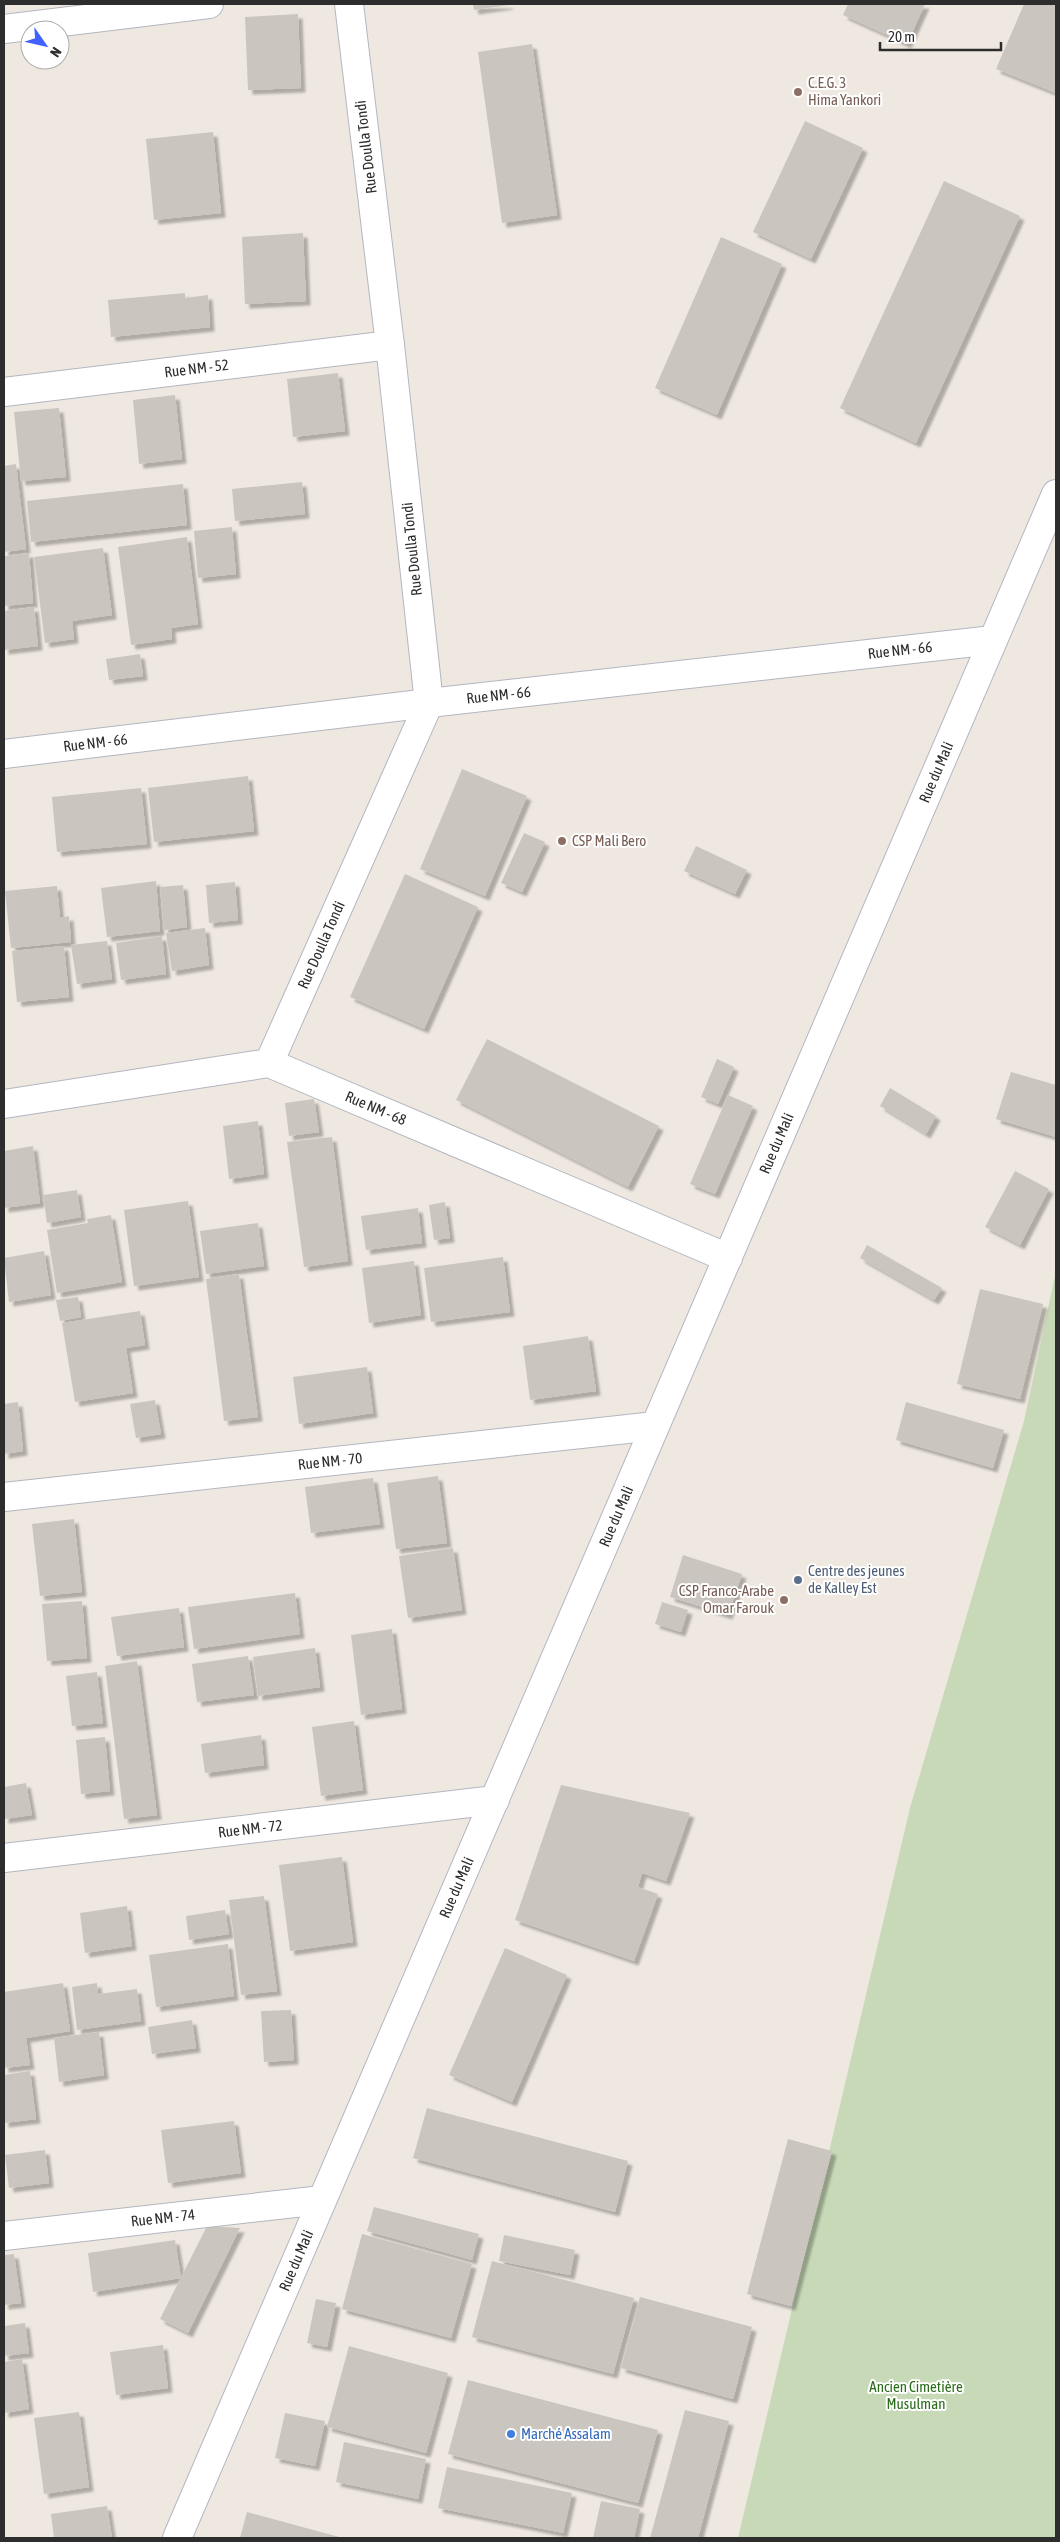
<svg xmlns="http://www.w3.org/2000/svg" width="1060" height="2542" font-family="'Asap Condensed',sans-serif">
	<defs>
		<filter id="shadow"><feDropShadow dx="4.5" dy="4.5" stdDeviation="1" flood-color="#0004"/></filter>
	</defs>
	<rect width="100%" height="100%" fill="#efe8e0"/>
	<!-- cemetery -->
	<path fill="#c7d9b7" d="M1056 1271V2538H738L910 1808 1024 1421Z"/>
	<!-- building -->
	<g fill="#cac5bf" filter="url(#shadow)">
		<path d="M473 4H508L509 5 474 10Z"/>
		<path d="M848 4H925L907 44 843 15Z"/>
		<path d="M1024 4H1056V93L996 69Z"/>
		<path d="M298 14 301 88 248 90 245 17Z"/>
		<path d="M532 44 557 215 502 223 478 52Z"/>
		<path d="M805 121 863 148 811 259 753 232Z"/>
		<path d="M213 132 221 213 154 220 146 139Z"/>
		<path d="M944 181 1020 216 916 443 840 408Z"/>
		<path d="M303 233 306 301 245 304 242 237Z"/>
		<path d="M721 237 782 264 717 415 655 388Z"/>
		<path d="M185 293V298L208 295 210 327 111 337 108 300Z"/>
		<path d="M338 373 345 431 293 437 287 379Z"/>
		<path d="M175 395 182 459 139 464 133 400Z"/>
		<path d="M59 408 66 477 21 481 14 412Z"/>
		<path d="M16 464 26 549 4 552V466Z"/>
		<path d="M302 482 305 514 235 521 232 489Z"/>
		<path d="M183 484 187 525 31 542 27 501Z"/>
		<path d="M232 527 236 574 198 578 194 531Z"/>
		<path d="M187 537 198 624 171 628 172 639 131 645 118 547Z"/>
		<path d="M103 548 112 615 72 621 74 639 45 643 34 557Z"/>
		<path d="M29 553 33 603 4 606V556Z"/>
		<path d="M34 607 38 646 4 650V611Z"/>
		<path d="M140 654 143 676 109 680 106 659Z"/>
		<path d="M462 769 527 796 485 896 420 869Z"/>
		<path d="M248 776 254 831 154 842 148 788Z"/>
		<path d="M141 788 147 844 57 852 52 797Z"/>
		<path d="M524 833 545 842 522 892 501 883Z"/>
		<path d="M696 846 747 870 735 894 684 871Z"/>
		<path d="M405 874 478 907 424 1029 350 997Z"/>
		<path d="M156 881 160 931 107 937 101 888Z"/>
		<path d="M235 882 238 920 209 923 206 885Z"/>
		<path d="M183 885 187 927 164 930 160 887Z"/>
		<path d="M57 886 60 918 69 916 71 942 11 948 5 891Z"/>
		<path d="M205 928 209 965 172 971 166 933Z"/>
		<path d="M162 936 166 974 121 980 116 943Z"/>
		<path d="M107 941 112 979 77 984 71 945Z"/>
		<path d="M64 946 69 997 17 1002 12 951Z"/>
		<path d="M487 1039 659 1126 628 1187 456 1100Z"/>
		<path d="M717 1059 734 1067 718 1104 701 1097Z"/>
		<path d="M1011 1072 1056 1085V1137L996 1119Z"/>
		<path d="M890 1088 936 1116 926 1134 880 1106Z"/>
		<path d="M728 1095 753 1106 715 1194 690 1184Z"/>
		<path d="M314 1099 319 1132 289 1136 285 1103Z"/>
		<path d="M258 1121 264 1174 229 1179 223 1126Z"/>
		<path d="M332 1137 348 1261 304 1267 287 1142Z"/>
		<path d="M33 1146 40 1203 4 1208V1151Z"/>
		<path d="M1015 1171 1049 1189 1020 1245 985 1227Z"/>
		<path d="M77 1190 81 1217 47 1223 43 1195Z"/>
		<path d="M188 1201 199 1277 134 1286 124 1210Z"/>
		<path d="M445 1202 450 1238 434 1240 429 1205Z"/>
		<path d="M418 1208 422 1243 366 1250 361 1216Z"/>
		<path d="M111 1215 122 1282 57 1293 47 1230 88 1223 87 1219Z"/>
		<path d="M258 1223 264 1266 206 1274 200 1231Z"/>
		<path d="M867 1245 942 1288 934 1300 860 1258Z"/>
		<path d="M44 1251 51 1295 9 1302 4 1258Z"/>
		<path d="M503 1257 510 1312 431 1322 424 1268Z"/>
		<path d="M414 1261 421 1315 369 1323 362 1268Z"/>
		<path d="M239 1274 258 1417 224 1421 206 1279Z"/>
		<path d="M980 1289 1043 1304 1020 1399 957 1384Z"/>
		<path d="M78 1297 81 1317 60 1321 56 1300Z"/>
		<path d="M140 1311 145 1345 126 1348 133 1393 75 1402 62 1323Z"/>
		<path d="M588 1336 596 1391 530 1400 523 1346Z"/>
		<path d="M367 1367 373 1413 299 1424 293 1377Z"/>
		<path d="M155 1400 161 1434 136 1438 130 1404Z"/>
		<path d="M18 1402 23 1451 4 1454V1404Z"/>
		<path d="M906 1402 1004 1430 993 1468 896 1440Z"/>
		<path d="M438 1476 447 1543 396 1549 387 1483Z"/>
		<path d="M373 1478 380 1524 311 1533 305 1487Z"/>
		<path d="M74 1519 82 1592 40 1596 32 1524Z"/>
		<path d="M453 1548 462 1610 408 1618 399 1556Z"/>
		<path d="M683 1555 742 1574 728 1615 670 1597Z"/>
		<path d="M295 1593 300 1634 194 1649 188 1607Z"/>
		<path d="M82 1601 87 1658 47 1661 42 1604Z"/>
		<path d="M662 1602 688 1610 681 1632 655 1624Z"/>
		<path d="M179 1608 184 1647 117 1656 111 1617Z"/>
		<path d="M392 1629 402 1709 361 1715 351 1635Z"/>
		<path d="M315 1648 320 1687 258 1696 253 1657Z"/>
		<path d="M248 1656 254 1695 197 1702 192 1664Z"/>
		<path d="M137 1661 157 1815 124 1819 105 1666Z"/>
		<path d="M97 1672 103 1723 72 1726 66 1676Z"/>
		<path d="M354 1721 363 1790 321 1796 312 1727Z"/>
		<path d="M261 1735 264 1765 205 1773 201 1744Z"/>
		<path d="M105 1737 110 1791 81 1794 76 1740Z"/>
		<path d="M26 1783 32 1815 4 1819V1787Z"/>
		<path d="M561 1785 690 1813 666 1881 642 1873 638 1887 658 1894 634 1961 515 1920Z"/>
		<path d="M342 1857 353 1942 290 1951 279 1865Z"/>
		<path d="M264 1896 277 1991 241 1995 229 1900Z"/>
		<path d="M127 1906 132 1946 85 1953 80 1913Z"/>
		<path d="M225 1910 229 1934 189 1940 186 1916Z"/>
		<path d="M228 1944 234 1996 156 2007 149 1955Z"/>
		<path d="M505 1948 567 1975 512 2102 449 2075Z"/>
		<path d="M63 1983 70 2031 26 2038 30 2065 4 2068V1992Z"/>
		<path d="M97 1983 98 1994 137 1989 141 2021 77 2030 72 1987Z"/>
		<path d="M291 2010 294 2060 264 2062 261 2011Z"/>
		<path d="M192 2020 196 2048 152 2054 148 2027Z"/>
		<path d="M99 2032 104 2075 59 2082 54 2038Z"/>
		<path d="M30 2071 36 2119 4 2123V2075Z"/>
		<path d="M427 2108 628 2161 615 2212 413 2158Z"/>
		<path d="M234 2121 241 2173 168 2183 161 2130Z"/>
		<path d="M788 2139 832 2151 791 2306 747 2294Z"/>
		<path d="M45 2150 49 2183 9 2188 5 2155Z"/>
		<path d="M374 2207 479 2234 472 2260 367 2231Z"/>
		<path d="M207 2226 240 2228 188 2333 160 2319Z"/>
		<path d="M362 2234 472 2264 451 2338 342 2309Z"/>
		<path d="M504 2235 575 2250 570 2275 499 2261Z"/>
		<path d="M175 2240 181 2278 93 2292 88 2253Z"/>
		<path d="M14 2254 21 2303 4 2305V2255Z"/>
		<path d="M492 2261 634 2298 613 2374 472 2337Z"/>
		<path d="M640 2297 752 2327 733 2399 621 2368Z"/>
		<path d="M316 2299 336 2303 327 2347 307 2343Z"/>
		<path d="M25 2323 29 2353 4 2356V2326Z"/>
		<path d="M163 2345 168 2388 116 2395 110 2352Z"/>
		<path d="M349 2346 448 2373 426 2453 327 2427Z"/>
		<path d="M22 2359 29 2409 4 2413V2362Z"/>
		<path d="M468 2380 658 2430 638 2503 448 2454Z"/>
		<path d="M685 2410 729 2421 698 2538H650Z"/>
		<path d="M79 2412 89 2487 44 2494 34 2418Z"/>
		<path d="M285 2413 325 2421 315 2466 275 2458Z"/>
		<path d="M344 2442 426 2459 418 2499 336 2482Z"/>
		<path d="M447 2467 572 2493 563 2533 438 2508Z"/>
		<path d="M601 2501 640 2509 634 2538H593Z"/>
		<path d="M107 2506 112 2538H54L51 2514Z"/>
		<path d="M247 2512 343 2538H240Z"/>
	</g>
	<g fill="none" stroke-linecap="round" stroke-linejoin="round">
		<defs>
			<g id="street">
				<path d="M4 29 209 4"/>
				<path id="s1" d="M4 392 390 345"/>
				<path id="s2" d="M4 754 429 703 993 640"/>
				<path id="s3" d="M269 1063 429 703 390 345 349 4"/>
				<path id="s4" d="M4 1104 269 1063 728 1258"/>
				<path id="s5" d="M4 1497 655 1426"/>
				<path id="s6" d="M4 1858 495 1800"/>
				<path id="s7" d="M4 2236 322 2200"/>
				<path id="s8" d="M177 2538 1056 494"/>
			</g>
		</defs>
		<!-- street casing -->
		<use href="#street" stroke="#b3b6c1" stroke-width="30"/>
		<!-- street -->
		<use href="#street" stroke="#fff" stroke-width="28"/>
	</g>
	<!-- markers -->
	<g fill="#8d6e63" stroke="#fff" stroke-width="2">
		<circle cx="798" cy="92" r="5"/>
		<circle cx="562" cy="841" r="5"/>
		<circle cx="784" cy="1600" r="5"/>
	</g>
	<circle fill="#5c6f8a" stroke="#fff" stroke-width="2" cx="798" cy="1580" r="5"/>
	<circle fill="#3f7fe0" stroke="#fff" stroke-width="2" cx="511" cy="2434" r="5"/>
	<g text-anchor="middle" stroke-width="4" stroke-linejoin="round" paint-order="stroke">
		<!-- education labels -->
		<g font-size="15" fill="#785e54" stroke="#fff" text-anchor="start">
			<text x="808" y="88">C.E.G. 3<tspan x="808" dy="17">Hima Yankori</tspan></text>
			<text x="572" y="846">CSP Mali Bero</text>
			<text x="774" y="1596" text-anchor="end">CSP Franco-Arabe<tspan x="774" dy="17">Omar Farouk</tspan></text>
		</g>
		<!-- street labels -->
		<g font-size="15" fill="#2d2d2d" stroke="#fff">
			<text transform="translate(366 147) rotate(-97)" y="5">Rue Doulla Tondi</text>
			<text dy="5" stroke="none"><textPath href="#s1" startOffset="194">Rue NM - 52</textPath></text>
			<text transform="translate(412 549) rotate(-96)" y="5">Rue Doulla Tondi</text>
			<text dy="5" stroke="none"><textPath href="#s2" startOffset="902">Rue NM - 66</textPath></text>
			<text dy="5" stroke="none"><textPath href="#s2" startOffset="498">Rue NM - 66</textPath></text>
			<text dy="5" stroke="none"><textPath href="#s2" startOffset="92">Rue NM - 66</textPath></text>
			<text dy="5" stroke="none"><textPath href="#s8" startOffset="1922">Rue du Mali</textPath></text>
			<text dy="5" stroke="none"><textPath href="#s3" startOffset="129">Rue Doulla Tondi</textPath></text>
			<text dy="5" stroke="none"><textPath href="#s4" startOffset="384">Rue NM - 68</textPath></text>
			<text dy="5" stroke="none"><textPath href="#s8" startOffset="1518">Rue du Mali</textPath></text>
			<text dy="5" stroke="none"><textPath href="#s5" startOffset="328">Rue NM - 70</textPath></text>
			<text dy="5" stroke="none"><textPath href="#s8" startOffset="1112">Rue du Mali</textPath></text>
			<text dy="5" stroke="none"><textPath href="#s6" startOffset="248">Rue NM - 72</textPath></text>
			<text dy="5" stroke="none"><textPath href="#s8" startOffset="708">Rue du Mali</textPath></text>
			<text dy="5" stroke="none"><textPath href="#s7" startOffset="160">Rue NM - 74</textPath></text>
			<text dy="5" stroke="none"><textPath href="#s8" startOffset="302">Rue du Mali</textPath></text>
		</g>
		<!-- service labels -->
		<g font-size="15" fill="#4e5e75" stroke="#fff" text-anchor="start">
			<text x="808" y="1576">Centre des jeunes<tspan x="808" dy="17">de Kalley Est</tspan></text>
		</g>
		<!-- park labels -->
		<g font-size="15" fill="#2b6d1a" stroke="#fff">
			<text x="916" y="2392">Ancien Cimetière<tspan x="916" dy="17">Musulman</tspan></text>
		</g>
		<!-- shop labels -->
		<g font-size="15" fill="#366cbe" stroke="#fff" text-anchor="start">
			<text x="521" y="2439">Marché Assalam</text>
		</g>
	</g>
	<!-- border -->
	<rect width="1060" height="2542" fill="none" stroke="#2d2d2d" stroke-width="10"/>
	<!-- north arrow -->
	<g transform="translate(45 45) rotate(124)"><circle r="24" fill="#ffffff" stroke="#ababab"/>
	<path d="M0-4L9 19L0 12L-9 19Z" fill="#4061fc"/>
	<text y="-8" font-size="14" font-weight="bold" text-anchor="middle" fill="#2d2d2d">N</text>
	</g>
	<!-- scale -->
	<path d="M880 42v8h121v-8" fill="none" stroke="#2d2d2d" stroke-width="2.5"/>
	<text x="888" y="42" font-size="15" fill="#2d2d2d" stroke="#ffffff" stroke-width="4" paint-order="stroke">20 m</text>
</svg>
